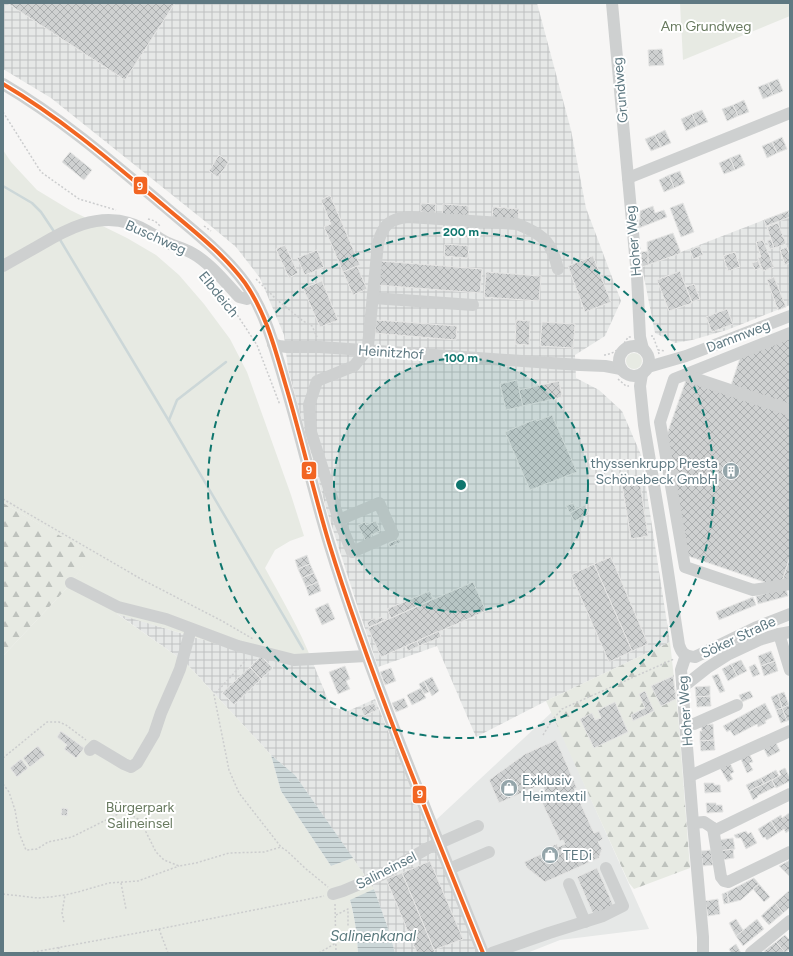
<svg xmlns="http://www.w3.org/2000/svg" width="793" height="956" font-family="Figtree,sans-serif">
	<defs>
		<pattern id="industrial-grid" width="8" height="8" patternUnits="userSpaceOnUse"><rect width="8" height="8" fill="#e6e8e7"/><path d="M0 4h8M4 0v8" fill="none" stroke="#bec1c1"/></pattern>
		<pattern id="forest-firs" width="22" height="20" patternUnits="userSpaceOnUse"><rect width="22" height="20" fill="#e7eae3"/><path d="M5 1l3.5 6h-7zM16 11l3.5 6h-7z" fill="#bec2bd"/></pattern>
		<pattern id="water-rules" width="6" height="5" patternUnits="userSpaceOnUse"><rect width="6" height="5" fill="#ccd7d8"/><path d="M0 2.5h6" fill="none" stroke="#a9b3b5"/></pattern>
		<pattern id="building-cross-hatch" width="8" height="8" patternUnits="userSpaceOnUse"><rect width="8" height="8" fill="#cfd1d1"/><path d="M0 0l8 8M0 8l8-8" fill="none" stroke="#abaeaf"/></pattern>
	</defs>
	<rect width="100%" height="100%" fill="#f7f6f5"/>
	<!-- built -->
	<path fill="#e6e8e7" d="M552 712 649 929 560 940 527 953H489L436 820Z"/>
	<!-- industrial -->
	<g fill="url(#industrial-grid)">
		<path d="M3 3H537L571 130 586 208 621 301 605 336 575 355 576 378 599 390 622 411 641 455 670 642 546 701 476 737 437 646 378 667 358 608 326 508 288 369 284 335 260 278 236 247 206 222 51 98 3 69Z"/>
		<path d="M790 210V305L727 330 692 340 675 343 655 333 642 267Z"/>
		<path d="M116 613 196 638 313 663 331 707 348 711 375 699 478 953H395L390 934 374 889 295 775 271 755 185 662Z"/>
	</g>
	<!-- green -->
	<g fill="#e7eae3">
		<path d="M680 3H790V16L683 60Z"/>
		<path d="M3 150 11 162 37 190 70 210 127 238 156 255 179 275 204 304 230 339 247 372 291 495 304 536 290 541 275 550 265 568C282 599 300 630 313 663L257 656 117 614 185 662 271 755 281 791 331 866 353 858 374 889 350 901C355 918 357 935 358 953H3V656L68 587 91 554 3 503Z"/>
		<circle cx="634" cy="361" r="8"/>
	</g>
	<!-- forest -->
	<g fill="url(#forest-firs)">
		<path d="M3 503 92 554 68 587 3 656Z"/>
		<path d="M670 642 678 714 690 868 634 889 629 883 546 701Z"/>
	</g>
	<!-- water -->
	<g fill="url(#water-rules)">
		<path d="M271 755 295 775 353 858 331 866 281 791Z"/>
		<path d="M374 889 390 934 395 953H358C357 935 355 918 350 900Z"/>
	</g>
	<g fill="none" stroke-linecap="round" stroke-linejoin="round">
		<!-- stream -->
		<g stroke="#ccd7d8" stroke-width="2.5">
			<path d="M3 186 32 203 41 212 55 233"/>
			<path d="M59 238 169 421 303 649"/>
			<path d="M169 420 177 400 226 362"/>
		</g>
	</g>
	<!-- building -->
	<g fill="url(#building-cross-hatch)" stroke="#e6e6e5">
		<path d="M7 3H175L125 80Z"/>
		<path d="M662 49 664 65 649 66 648 50Z"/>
		<path d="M778 79 783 91 773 95 768 83Z"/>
		<path d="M768 83 773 95 763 99 758 87Z"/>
		<path d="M744 100 749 112 738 116 733 105Z"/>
		<path d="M733 105 738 116 727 121 722 109Z"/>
		<path d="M702 110 708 122 697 126 692 114Z"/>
		<path d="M692 114 697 126 686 131 681 119Z"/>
		<path d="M665 130 671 143 661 147 655 135Z"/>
		<path d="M655 135 661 147 651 151 645 139Z"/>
		<path d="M782 137 787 149 777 153 772 142Z"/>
		<path d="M772 142 777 153 767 158 762 146Z"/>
		<path d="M70 152 92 170 84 180 62 162Z"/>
		<path d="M740 154 745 165 735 170 730 158Z"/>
		<path d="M219 155 229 162 218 177 209 171Z"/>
		<path d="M730 158 735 170 724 174 719 163Z"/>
		<path d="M680 171 685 183 674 188 669 175Z"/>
		<path d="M669 175 674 188 664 192 659 180Z"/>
		<path d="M330 195 360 265 343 272 324 227 331 224 321 200Z"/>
		<path d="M421 203 436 204 435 214 421 212Z"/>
		<path d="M683 203 694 232 681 237 670 208Z"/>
		<path d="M443 204 469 206V218L442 216Z"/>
		<path d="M653 206 655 213 664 210 667 217 639 228V220L640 219V211Z"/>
		<path d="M493 207 519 209 518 221 492 218Z"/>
		<path d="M788 211 790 217 766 226 764 220Z"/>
		<path d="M778 223 786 244 774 248 767 227Z"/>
		<path d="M673 233 681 253 648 265 647 242Z"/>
		<path d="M771 239 774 248 770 249 767 241Z"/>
		<path d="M763 240 774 267 763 271 758 258 761 257 756 242Z"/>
		<path d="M445 244 469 246 468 258 444 256Z"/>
		<path d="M285 245 298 273 289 278 276 249Z"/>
		<path d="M700 246 703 255 693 259 690 250Z"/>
		<path d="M787 247 790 256V263L785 265 780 250Z"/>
		<path d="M317 250 324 267 305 275 297 258Z"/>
		<path d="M648 251V265L642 267 641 252Z"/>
		<path d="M735 252 740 267 728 271 723 256Z"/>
		<path d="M593 256 611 302 585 312 568 266Z"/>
		<path d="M379 261 482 269 480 293 378 285Z"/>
		<path d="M758 261 761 268 755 270 752 263Z"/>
		<path d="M357 266 367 289 353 295 343 272Z"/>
		<path d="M680 271 692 303 669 311 657 280Z"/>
		<path d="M486 272 541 276 539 301 484 297Z"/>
		<path d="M774 277 786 307 778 310 767 280Z"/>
		<path d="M322 281 338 320 320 327 303 288Z"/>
		<path d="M694 284 700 299 692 302 686 287Z"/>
		<path d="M727 309 733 324 712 332 706 317Z"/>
		<path d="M376 320 457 326 456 340 375 333Z"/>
		<path d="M516 320 530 321 529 345 515 344Z"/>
		<path d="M542 322 575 324 573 348 540 346Z"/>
		<path d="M790 338V405L731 385 740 358Z"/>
		<path d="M517 380 523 406 506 410 500 384Z"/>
		<path d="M686 380 790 415V557L782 582 770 584 688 556 666 437Z"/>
		<path d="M559 381 562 397 523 406 519 390Z"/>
		<path d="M552 415 577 472 530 490 505 432 536 419 537 421Z"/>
		<path d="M639 476 648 536 631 539 621 478Z"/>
		<path d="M573 503 577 510 570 513 566 506Z"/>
		<path d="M585 505 589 514 574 521 570 513Z"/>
		<path d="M376 521 380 531 371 535 372 539 366 542 358 525 365 522 366 525Z"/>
		<path d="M399 539 401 542 390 547 388 544Z"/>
		<path d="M307 555 310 564 298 569 295 560Z"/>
		<path d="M611 557 648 644 632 651 594 564Z"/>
		<path d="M790 557V588L782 582Z"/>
		<path d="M310 564 314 573 302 578 298 569Z"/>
		<path d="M594 564 632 651 609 662 571 575Z"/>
		<path d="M314 573 318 582 306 587 302 578Z"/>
		<path d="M318 582 321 591 309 596 306 587Z"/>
		<path d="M473 582 486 611 381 657 368 628Z"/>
		<path d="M786 588 788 596 758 604 756 596Z"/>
		<path d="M430 591 433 599 391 618 387 609Z"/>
		<path d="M753 597 756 605 719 620 716 612Z"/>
		<path d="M328 603 335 619 322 625 315 609Z"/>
		<path d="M381 617 385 620 369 627 367 622 375 618 376 620Z"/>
		<path d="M439 631 441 637 419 646 417 641Z"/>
		<path d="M417 641 419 646 408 651 406 646Z"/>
		<path d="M771 651 775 661 761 666 758 656Z"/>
		<path d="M261 656 273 668 261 679 250 667Z"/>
		<path d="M741 660 747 671 737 676 731 664Z"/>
		<path d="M775 661 778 671 764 676 761 666Z"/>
		<path d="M731 664 737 676 728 681 722 669Z"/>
		<path d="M755 664 760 674 753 677 749 667Z"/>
		<path d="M345 666 350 679 346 681 350 689 338 694 329 672Z"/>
		<path d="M250 667 261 679 234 705 222 693Z"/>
		<path d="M391 668 396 681 385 685 380 672Z"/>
		<path d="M718 674 725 691 720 693 712 676Z"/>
		<path d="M673 676 676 699 661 706 651 686Z"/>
		<path d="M432 677 439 691 432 696 424 681Z"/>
		<path d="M424 681 429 692 424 694 419 684Z"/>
		<path d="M710 686V696L696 697 695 687Z"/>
		<path d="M421 688 426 698 412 705 407 695Z"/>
		<path d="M645 691 654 711 633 721 631 715 645 708 639 694Z"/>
		<path d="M750 691 753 697 742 702 739 695Z"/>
		<path d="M784 692 789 705 782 708 778 694Z"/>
		<path d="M778 694 782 708 776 710 771 697Z"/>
		<path d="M710 696 711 706 697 707 696 697Z"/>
		<path d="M404 698 408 707 396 712 392 703Z"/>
		<path d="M615 702 628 732 594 748 580 719 592 713 595 720 601 718 598 710Z"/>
		<path d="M374 703 377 710 364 716 361 708Z"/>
		<path d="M765 703 772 717 765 721 766 723 758 727 757 724 734 736 730 730 727 732 723 726Z"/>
		<path d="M789 705 790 709V720L787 721 782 708Z"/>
		<path d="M782 708 787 721 781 723 776 710Z"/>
		<path d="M713 724 714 740 700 741V731H702L701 725Z"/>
		<path d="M61 731 84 748 76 758 64 749 67 745 57 737Z"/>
		<path d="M556 740 577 788 574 789 594 833 599 831 603 839 598 842 602 849 599 858 545 882 527 868 524 862 550 850 548 847 557 844 558 847 565 844 563 840 560 841 538 794 545 791 542 784 499 803 489 780 525 754Z"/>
		<path d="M714 740 715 750 701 751 700 741Z"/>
		<path d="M775 741 780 751 768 757 763 747Z"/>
		<path d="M38 746 45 755 30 767 23 758Z"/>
		<path d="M749 753 753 762 749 763 753 770 747 773 740 757Z"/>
		<path d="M21 759 28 768 17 777 10 768Z"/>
		<path d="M730 763 734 772 730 774 733 779 728 782 720 768Z"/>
		<path d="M785 768 790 778V781L776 788 772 780 781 775 779 771Z"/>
		<path d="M776 770 779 776 764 784 761 778Z"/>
		<path d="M761 778 764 784 749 791 746 785Z"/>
		<path d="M772 780 775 787 757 796 758 797 753 800 749 791Z"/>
		<path d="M704 783H714V785H720L721 792 705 793Z"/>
		<path d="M706 803H716V805H722L723 812 707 813Z"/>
		<path d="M62 808 68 809 67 816 61 815Z"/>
		<path d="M789 813 790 815V830L786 833 784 829 778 833 771 821 781 815 782 818Z"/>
		<path d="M771 821 778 833 767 840 765 837 763 838 758 829Z"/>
		<path d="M746 831 748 834 751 832 757 843 746 849 741 838H736L734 835Z"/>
		<path d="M733 838 735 849 720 851 718 840Z"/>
		<path d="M733 849 734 858 721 860 720 851Z"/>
		<path d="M711 850 713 865 703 866 701 851Z"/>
		<path d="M790 860V877L779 866Z"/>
		<path d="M430 861 463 939 434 950 402 873Z"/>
		<path d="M597 868 614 907 594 916 577 877Z"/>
		<path d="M402 873 434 950 435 953H417L386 879Z"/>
		<path d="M754 878 759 884 741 900 729 903 727 892Z"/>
		<path d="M759 884 770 897 764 902 753 889Z"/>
		<path d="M790 890V907L783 913 775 903Z"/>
		<path d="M727 892 729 903 724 904 722 894Z"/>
		<path d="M718 899 720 914 708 916 705 901Z"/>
		<path d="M775 903 783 913 769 925 761 916Z"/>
		<path d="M736 919 743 930 736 936 729 923Z"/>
		<path d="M757 919 764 929 743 946 736 936Z"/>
		<path d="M785 935 790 940V949L785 953 776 942Z"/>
		<path d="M776 942 785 953H765L764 951Z"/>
		<path d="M736 944 741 953H731L729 949Z"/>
	</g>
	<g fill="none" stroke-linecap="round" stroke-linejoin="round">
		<!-- path -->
		<g stroke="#cccdce" stroke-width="1.5" stroke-dasharray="2 2" stroke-linecap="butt">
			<path d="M3 112 41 172 79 199 116 210"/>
			<path d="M148 219 155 221 160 226"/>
			<path d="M204 226 211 231"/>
			<path d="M256 279 276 299 303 321 312 326 317 337"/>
			<path d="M223 296 230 304 257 345 280 405"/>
			<path d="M651 336H653L658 350"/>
			<path d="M659 354 658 350 665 351"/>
			<path d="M604 355C614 354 623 347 628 337H631"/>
			<path d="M618 379 626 386H629"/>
			<path d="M3 499 141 579 224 622 253 639"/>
			<path d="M247 659 214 695 229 770 239 793 281 847 287 851 306 869 328 887"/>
			<path d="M543 735 553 719 562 709 674 659"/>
			<path d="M3 758 47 722H59L66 725 86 740"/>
			<path d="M3 784 9 792 15 810 19 833 26 850 37 849 48 842 72 837 124 811"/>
			<path d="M116 806 138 819 143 826 156 852 164 860 179 866 196 863 229 853 264 852 281 847"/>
			<path d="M121 883 126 909"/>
			<path d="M3 894 38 898 50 897 65 895 78 892 109 883 138 881 179 866"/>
			<path d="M335 904 336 953"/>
			<path d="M336 915 348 909V926"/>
			<path d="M64 922 62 913 65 895"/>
			<path d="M159 929 168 953"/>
			<path d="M29 953 159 929 324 896"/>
			<path d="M58 953 59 947"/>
			<path d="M319 953 336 943"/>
		</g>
		<!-- minor -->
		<g stroke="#ced0d0" stroke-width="12">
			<path d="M612 3 637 276 640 337 643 349"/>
			<path d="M3 84C61 118 112 162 163 205 191 229 223 253 245 283 266 313 275 349 285 383 301 436 313 490 329 543 350 612 375 679 401 747 428 816 455 884 483 953"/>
			<path d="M628 178 790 113"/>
			<path d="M3 266C15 259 28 252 40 245 67 229 97 213 129 223 142 226 153 235 164 241 173 246 183 248 192 253 209 262 226 283 239 297L247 299 253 296"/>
			<path d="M373 298 473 305"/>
			<path d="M790 333 674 379 660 422 685 567 753 590 790 584"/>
			<path d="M273 344 279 346 287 347H320L580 365 605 366 621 369"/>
			<circle cx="634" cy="361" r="15"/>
			<path d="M648 367 686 356 790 316"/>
			<path d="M642 374 640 386 644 425 663 539 679 645C682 654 685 656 695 657L757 627 790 614"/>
			<path d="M685 375 790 410"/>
			<path d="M339 520 379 503 393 534 352 552 339 520 311 432 309 405 317 381 354 366 366 351 368 346 378 243C383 225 389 219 408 217L517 224C531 230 546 236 552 251 555 256 556 263 558 269"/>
			<path d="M71 583 118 607 166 619 238 646 294 660 366 656"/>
			<path d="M779 634 790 670"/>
			<path d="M686 655 681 670 693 823 703 937V953"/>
			<path d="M682 684 688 683 707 668 729 654 759 640 779 634 790 632"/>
			<path d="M685 726 694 724 737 705"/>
			<path d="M90 750 94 746 124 764 131 767 137 763 154 734 161 713 175 681 180 669 191 629"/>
			<path d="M690 776 790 731"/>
			<path d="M693 823 704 822 716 830 790 794"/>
			<path d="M713 828 721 877 724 881 728 882 790 852"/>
			<path d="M449 869 489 852"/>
			<path d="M569 884 585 922"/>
			<path d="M333 894 343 891 381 875 428 848 478 826"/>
			<path d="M492 953 549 933 603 916 623 906 606 868"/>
			<path d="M751 953 790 921"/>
		</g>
		<defs>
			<path id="bus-1" d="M3 84C61 118 112 162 163 205 191 229 223 253 245 283 266 313 275 349 285 383 301 436 313 490 329 543 350 612 375 679 401 747 428 816 455 884 483 953"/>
		</defs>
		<!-- bus-1 casing -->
		<use href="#bus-1" stroke="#fff" stroke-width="7"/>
		<!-- bus-1 -->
		<use href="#bus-1" stroke="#f26522" stroke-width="4"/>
	</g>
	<!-- distance rings -->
	<circle cx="461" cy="485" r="127" fill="#0f766e" fill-opacity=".12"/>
	<g fill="none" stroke="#0f766e" stroke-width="2" stroke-dasharray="7 5">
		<circle cx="461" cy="485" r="127"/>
		<circle cx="461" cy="485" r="253"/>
	</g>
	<!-- icons -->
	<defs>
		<symbol id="building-disc" viewBox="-11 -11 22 22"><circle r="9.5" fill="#94a5aa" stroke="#fff"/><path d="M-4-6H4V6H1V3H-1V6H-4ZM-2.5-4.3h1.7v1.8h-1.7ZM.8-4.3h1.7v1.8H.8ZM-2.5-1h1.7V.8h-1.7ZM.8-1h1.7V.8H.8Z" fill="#fff"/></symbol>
		<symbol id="shop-disc" viewBox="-11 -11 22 22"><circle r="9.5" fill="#94a5aa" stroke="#fff"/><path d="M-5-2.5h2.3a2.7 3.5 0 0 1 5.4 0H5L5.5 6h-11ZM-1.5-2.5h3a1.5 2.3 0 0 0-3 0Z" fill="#fff"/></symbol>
	</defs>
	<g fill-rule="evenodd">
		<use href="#building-disc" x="721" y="461" width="20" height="20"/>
		<use href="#shop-disc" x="499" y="778" width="20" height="20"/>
		<use href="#shop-disc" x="540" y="845" width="20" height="20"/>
	</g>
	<g text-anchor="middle" stroke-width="4" stroke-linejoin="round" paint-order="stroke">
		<!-- park labels -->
		<g font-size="14" fill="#687a5f" stroke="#fff">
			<text x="706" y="31">Am Grundweg</text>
			<text x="140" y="812">Bürgerpark<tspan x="140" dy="16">Salineinsel</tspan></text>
		</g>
		<!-- street labels -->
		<g font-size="14" fill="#5f7982" stroke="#fff">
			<text transform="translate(620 90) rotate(-95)" y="5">Grundweg</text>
			<text transform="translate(156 237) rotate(24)" y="5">Buschweg</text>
			<text transform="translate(633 241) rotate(-95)" y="5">Hoher Weg</text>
			<text transform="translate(219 294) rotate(51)" y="5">Elbdeich</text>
			<text transform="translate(738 336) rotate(-21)" y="5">Dammweg</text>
			<text transform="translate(391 352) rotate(4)" y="5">Heinitzhof</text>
			<text transform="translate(738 637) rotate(-25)" y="5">Söker Straße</text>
			<text transform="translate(685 711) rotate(-94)" y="5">Hoher Weg</text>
			<text transform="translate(386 870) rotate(-27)" y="5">Salineinsel</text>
		</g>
		<!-- poi labels -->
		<g font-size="14" fill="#5f7982" stroke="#fff" text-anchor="start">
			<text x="718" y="468" text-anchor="end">thyssenkrupp Presta<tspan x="718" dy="16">Schönebeck GmbH</tspan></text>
			<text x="522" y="785">Exklusiv<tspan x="522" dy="16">Heimtextil</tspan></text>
			<text x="563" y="860">TEDi</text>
		</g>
		<!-- water labels -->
		<g font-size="15" font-style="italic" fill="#5a797d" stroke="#fff">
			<text x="373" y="941">Salinenkanal</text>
		</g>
	</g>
	<circle cx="461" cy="485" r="6" fill="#0f766e" stroke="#fff" stroke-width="2"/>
	<g font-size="12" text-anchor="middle" font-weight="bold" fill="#0f766e" stroke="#fff" stroke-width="4" stroke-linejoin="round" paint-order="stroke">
		<text x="461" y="236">200 m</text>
		<text x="461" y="362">100 m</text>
	</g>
	<g stroke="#fff" stroke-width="1.5">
		<rect x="133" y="176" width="15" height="19" rx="4" fill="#f26522"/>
		<rect x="301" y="461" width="16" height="19" rx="4" fill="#f26522"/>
		<rect x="412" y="785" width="15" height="19" rx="4" fill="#f26522"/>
	</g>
	<g font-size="11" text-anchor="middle" font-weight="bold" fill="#fff">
		<text x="140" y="190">9</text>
		<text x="309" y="474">9</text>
		<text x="420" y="798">9</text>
	</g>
	<!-- border -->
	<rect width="793" height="956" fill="none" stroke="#5f7982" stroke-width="8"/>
</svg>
